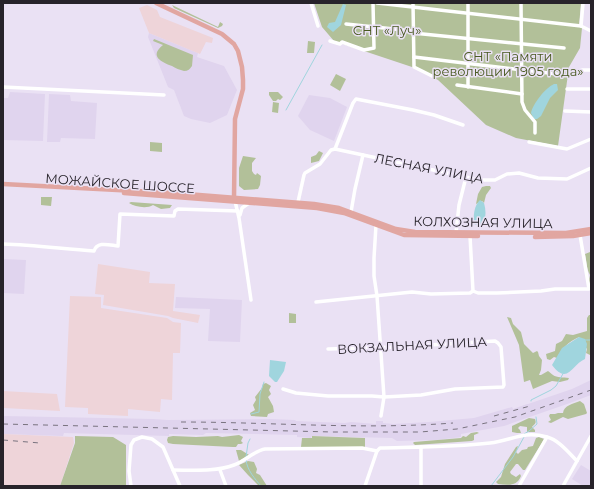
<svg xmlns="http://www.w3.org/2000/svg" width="594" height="489" font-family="Montserrat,sans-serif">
	<rect width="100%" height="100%" fill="#eae1f4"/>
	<!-- built -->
	<g fill="#e0d4ee">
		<path d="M149 33 198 53 197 57 224 66 237 90 227 115 210 123 191 119 184 116 174 90 168 87 148 37Z"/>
		<path d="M10 92 45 94 43 141 3 140V98H8Z"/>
		<path d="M49 94 70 95 71 101 97 103 95 139 61 138 60 142H47Z"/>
		<path d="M309 95 330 98 347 107 334 141 310 130 298 116Z"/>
		<path d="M3 259 26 260 24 294 3 293Z"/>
		<path d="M176 297 242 300 240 342 208 341 210 309 175 308Z"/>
		<path d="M591 380V395L570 403 504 426 461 434V437L437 440 397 441 392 438 312 436 311 438 297 437V435L206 433 203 435 169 434V436L64 433 63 436 3 434V416L153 419 168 420 271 419 295 420 296 421 345 423 351 422 376 424V421H383V423L393 424 429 422 474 418 512 407 513 409 527 404H528L572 389Z"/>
		<path d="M581 465 591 471V486H583L572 479Z"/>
	</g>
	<!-- industrial -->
	<g fill="#eed4d9">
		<path d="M147 5 157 10 160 17 213 38 212 43 206 42 200 54 149 33 139 8Z"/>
		<path d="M98 264 150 272 149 283 175 284 173 311 200 315 198 323 173 318 168 316 103 305 104 295 95 294Z"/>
		<path d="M70 296 101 297V308L167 318 173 322 181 323 180 353H173L172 400 161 399 160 412 128 409V416L88 414V408L65 407Z"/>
		<path d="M3 391 57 394 60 411 4 408 3 411Z"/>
		<path d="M3 434 73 437 74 443 60 486H3Z"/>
	</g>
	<!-- green -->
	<g fill="#b2c099">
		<path d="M314 3H581L579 26 582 28 580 48 569 67 558 146 516 138 486 125 438 80 412 67 334 41 322 27Z"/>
		<path d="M172 5 218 27 220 22 223 24 222 26 218 28 174 8Z"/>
		<path d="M154 39 193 55 192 66C190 69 188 71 184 71 180 70 175 68 172 66 161 62 149 56 163 45L153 41Z"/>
		<path d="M308 41 315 42 314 53H307Z"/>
		<path d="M336 74 346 79 340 91 330 85Z"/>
		<path d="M269 92H278L283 97 280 100 278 99 276 101H273L269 95Z"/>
		<path d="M273 102 279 103 278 113 272 112Z"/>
		<path d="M150 142 162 143V152L150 151Z"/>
		<path d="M319 151 323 153 319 161 311 163V157L316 155Z"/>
		<path d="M243 156 256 158 252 163V171L254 174 256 175 257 173 261 176 260 185 258 189 244 190 239 186V168Z"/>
		<path d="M486 186H490L491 188 486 195 484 203 482 201 476 204 478 194 482 187Z"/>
		<path d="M41 197H52L51 206 41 205Z"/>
		<path d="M131 202 172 205 170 208 161 209 153 205C147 209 135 207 129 203Z"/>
		<path d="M590 252 591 253V287L589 281 590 275C586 268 587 262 585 254Z"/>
		<path d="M289 313 296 314V323H289Z"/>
		<path d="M589 315H591L590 355 586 353 587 349 579 337C568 342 562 348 557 358L554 357 550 360 547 359 546 354 555 351 556 344 562 341 566 334 573 335 587 331V318Z"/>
		<path d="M507 317 511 318 513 324 521 332 524 344 533 353 537 351 538 352 539 356 542 360 541 370 539 375H541L548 371C550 372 551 374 553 375 557 378 563 377 569 378L568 380 560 382 552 381 533 389 530 380 524 382 519 345Z"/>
		<path d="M266 383 271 386 269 390 271 394 268 397 273 406 274 412 268 414 267 417 251 416 250 413 255 410 253 405 256 400 255 397 262 388 263 384Z"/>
		<path d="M580 401 584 404 587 413 586 414 568 419 563 417 551 423 548 422 551 420 549 416 550 414H555L558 413H563C564 405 573 404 580 401Z"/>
		<path d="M529 418 535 419C537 424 534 424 532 427L535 430V432H527V427L520 426 518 428 520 430 521 433H517L512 432V426Z"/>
		<path d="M477 432 479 433 474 435V440L472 441 415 445 413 443 414 442 461 438 463 436 466 437 471 433Z"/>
		<path d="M239 435 243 437 241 441 243 443 241 444H238L236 447H233L173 444 168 443 167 440 168 437 173 436 196 437 218 436 222 437Z"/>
		<path d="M75 436 113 437 126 445V486H60L75 443Z"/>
		<path d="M312 436 365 438V447H301L302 438H312Z"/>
		<path d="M539 437 544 439 543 441 525 470H523L518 464H516L510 472 511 474 516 477 520 474 521 476C517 487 507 485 498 484L496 482 501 477 505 464 516 447 518 446 516 452 518 454 522 450 527 449 528 447 533 446 536 438Z"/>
		<path d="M236 450H241L249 455 239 461Z"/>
		<path d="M248 461 254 462 257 469 256 473 260 475 267 486H259L248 475 239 465Z"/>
	</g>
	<!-- water -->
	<g fill="#a0d5de">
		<path d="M343 4 346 5 341 25 333 32 327 27 329 23 335 22Z"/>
		<path d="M554 84H557L558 90 550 98 541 116 537 119H534L531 113C533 104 545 88 554 84Z"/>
		<path d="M480 200 484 203C486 210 486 216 484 223 481 225 477 226 474 224 473 217 474 205 480 200Z"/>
		<path d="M579 337 585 339 587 344 585 359C572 364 568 386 552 365L562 348Z"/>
		<path d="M270 360 286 362 284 371 277 382H275L269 376Z"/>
	</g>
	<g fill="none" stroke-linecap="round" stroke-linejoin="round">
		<!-- stream -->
		<g stroke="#a0d5de" stroke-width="1">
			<path d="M286 110 322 45"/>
			<path d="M584 340H591"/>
			<path d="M531 401V400L551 390 556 386 564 372"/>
			<path d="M251 414 259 412 260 394 264 382"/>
			<path d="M524 434 529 431 537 424 536 417"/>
			<path d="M246 457 248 443 250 439"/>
			<path d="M246 460C247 470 255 479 261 486"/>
			<path d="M491 486 513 457 524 437"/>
		</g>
		<!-- minor -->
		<g stroke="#fff" stroke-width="3.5">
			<path d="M311 3 318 26"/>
			<path d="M377 3 581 26"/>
			<path d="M413 3 414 67 432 76"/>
			<path d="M468 3V87"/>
			<path d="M521 3 522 102 525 110 535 122V133"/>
			<path d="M583 3 581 26 591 31"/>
			<path d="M346 24 413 31"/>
			<path d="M413 33 564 48"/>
			<path d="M330 41 340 44 342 42 364 50 374 48 373 3"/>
			<path d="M414 57 557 74"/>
			<path d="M581 70H591"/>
			<path d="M457 85 522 94"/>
			<path d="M3 87 164 95"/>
			<path d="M567 89H591"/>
			<path d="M565 111 591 112"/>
			<path d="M529 142 567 149 591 139"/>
			<path d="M335 149 480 180H495L507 174 519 173 538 178 567 179 591 168"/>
			<path d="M235 201 239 218 251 300"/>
			<path d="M298 202 304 175 305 173 320 164 331 150 335 149 353 103 356 99 413 110 434 115 463 125"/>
			<path d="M351 212 355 189 363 155"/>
			<path d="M240 215 242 208 249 203"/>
			<path d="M376 225 374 258V276L377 296 384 397 381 416"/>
			<path d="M456 233 459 205 466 177"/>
			<path d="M470 236 473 291"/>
			<path d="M3 244C34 245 64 249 94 251 97 241 109 245 118 246L120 214 174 216 175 211 178 209 238 211"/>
			<path d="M473 291 478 293H497L541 291 555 289H589L580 235"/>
			<path d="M316 302 412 292 431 294 470 293 473 291"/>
			<path d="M283 389 296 393 328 396H372L384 397 421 395 455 389 503 387 504 385 501 347 498 343 495 341 396 347 328 349"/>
			<path d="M421 447V486"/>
			<path d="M173 470C194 470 215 472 234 465 245 461 254 451 265 449L362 448 377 451 380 448C417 447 454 447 490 443 511 441 523 430 547 437 559 440 569 453 577 461"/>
			<path d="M220 470 226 486"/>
			<path d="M131 486 129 471 131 445 134 440 142 437 152 439 163 447 180 486"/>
			<path d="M365 486 377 451"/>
			<path d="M519 486 547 437"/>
			<path d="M563 486 591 436"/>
		</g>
		<!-- major -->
		<g stroke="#e1a6a1" stroke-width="4.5">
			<path d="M156 3 222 34 234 44 238 51 242 67 243 80V89L235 119 234 198"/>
			<path d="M3 184 174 193 314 204 339 208 396 229 415 232 566 233 591 229"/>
			<path d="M124 193 317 208 344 213 404 235 478 236"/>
			<path d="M535 237 573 236 591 233"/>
		</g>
		<!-- rail -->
		<g stroke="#79737f" stroke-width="1" stroke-dasharray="5 5" stroke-linecap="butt">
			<path d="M494 416 530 406"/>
			<path d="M181 422C271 422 362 430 453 423"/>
			<path d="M3 424 333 432H420L457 429 515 417 591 390"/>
			<path d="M3 440 40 443"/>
		</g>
	</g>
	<g text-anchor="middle" stroke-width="3" stroke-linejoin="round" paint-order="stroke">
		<!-- park labels -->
		<g font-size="13" fill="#48591f" stroke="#eae1f4">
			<text x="387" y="35">СНТ «Луч»</text>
			<text x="508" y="61">СНТ «Памяти<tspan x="508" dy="15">революции 1905 года»</tspan></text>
		</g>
		<!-- street labels -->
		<g font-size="13" fill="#27232a" stroke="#eae1f4">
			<text transform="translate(429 168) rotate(11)" y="5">ЛЕСНАЯ УЛИЦА</text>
			<text transform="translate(120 183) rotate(4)" y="5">МОЖАЙСКОЕ ШОССЕ</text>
			<text transform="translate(483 222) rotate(1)" y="5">КОЛХОЗНАЯ УЛИЦА</text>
			<text transform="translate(412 345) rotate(-3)" y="5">ВОКЗАЛЬНАЯ УЛИЦА</text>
		</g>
	</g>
	<!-- border -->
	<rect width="594" height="489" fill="none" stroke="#27232a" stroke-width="8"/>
</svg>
